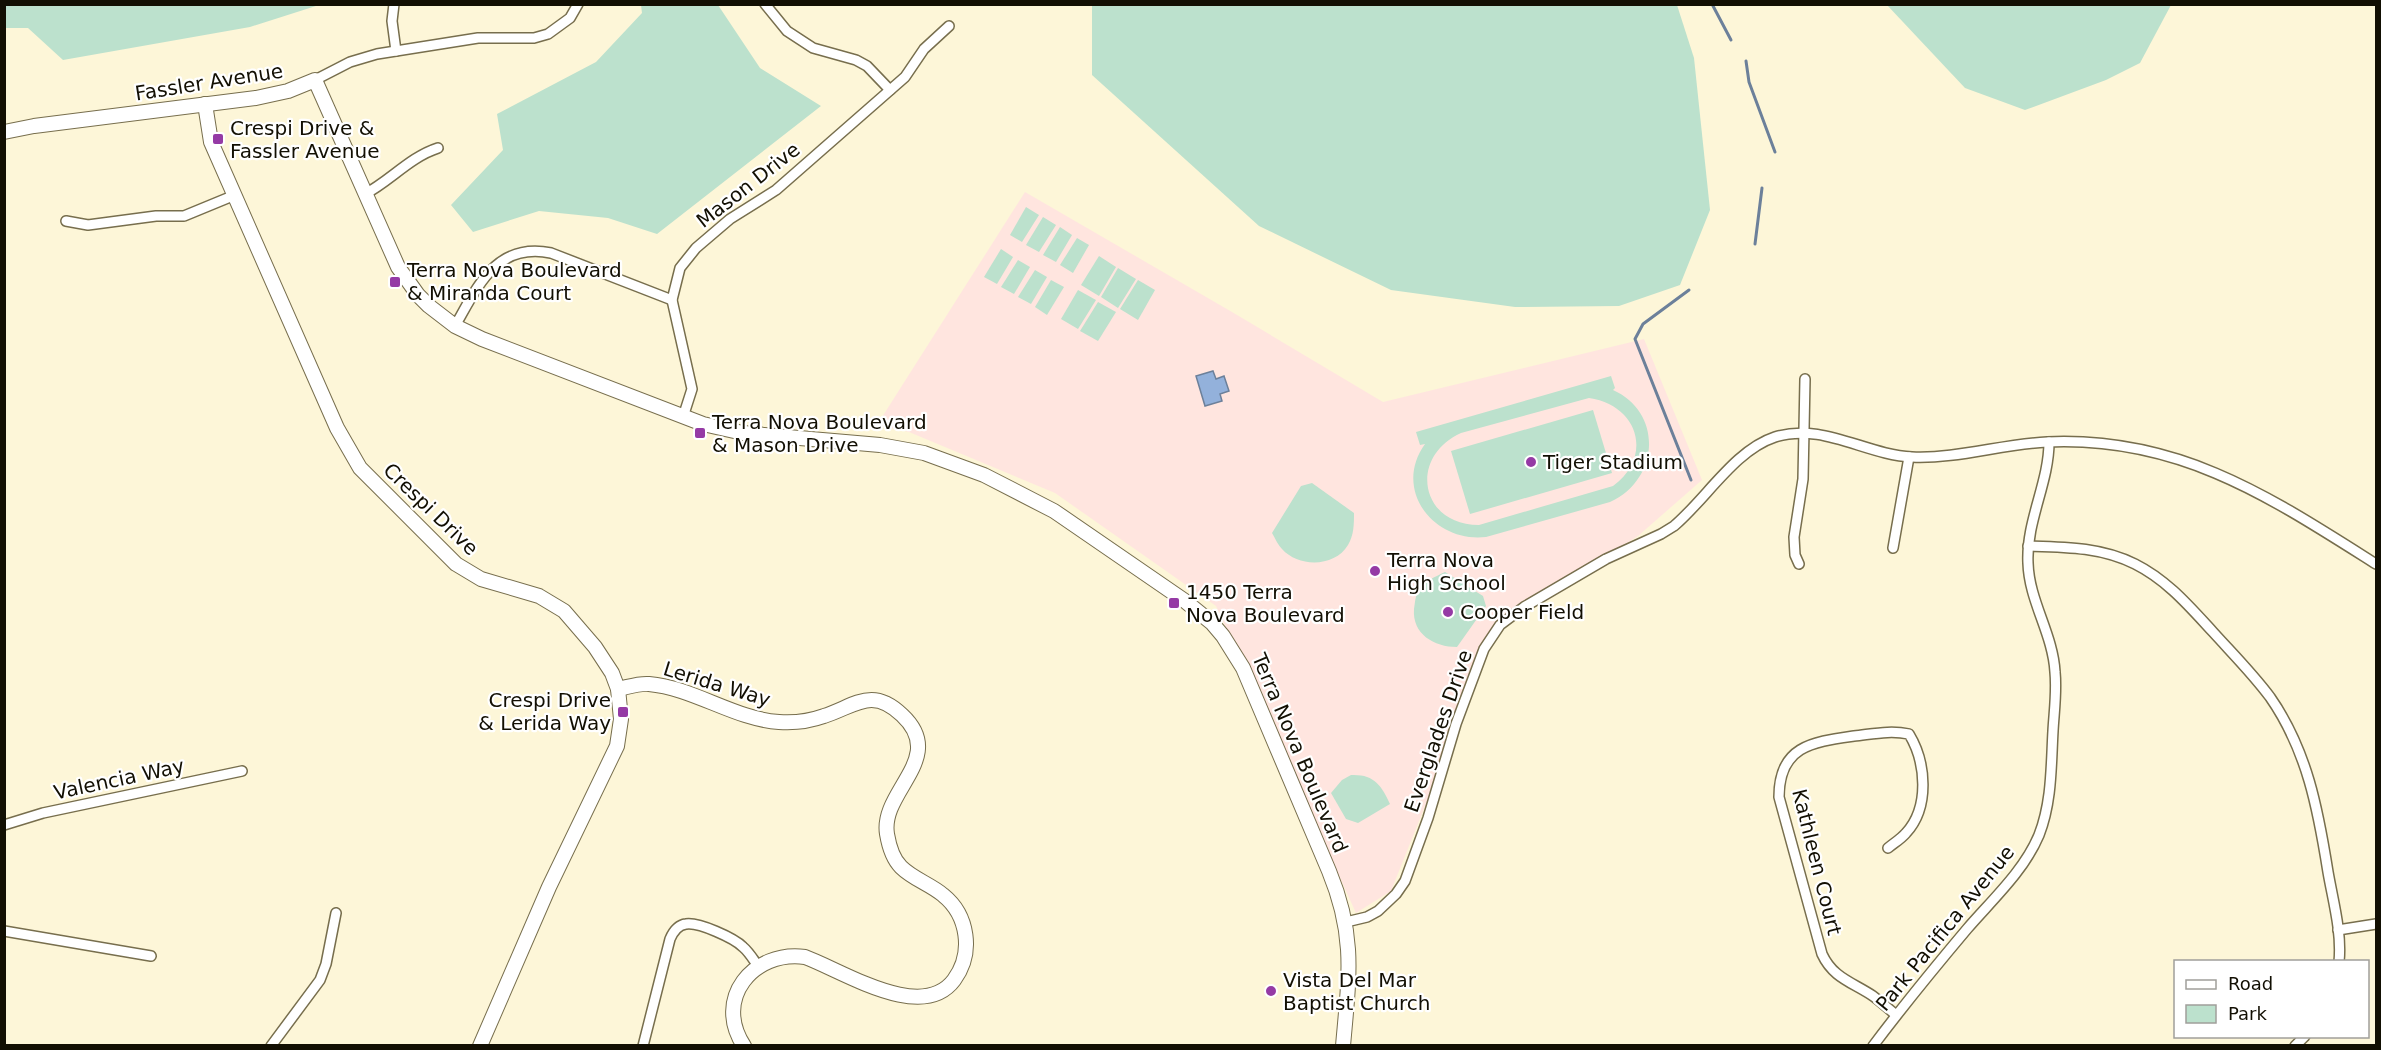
<svg xmlns="http://www.w3.org/2000/svg" width="2381" height="1050" font-family="'DejaVu Sans',sans-serif">
	<rect width="100%" height="100%" fill="#fdf6d8"/>
	<!-- education -->
	<path fill="#ffe5df" d="M1025 192 1232 312 1383 402 1644 339 1702 480 1638 536 1497 626 1391 891 1356 913 1216 606 1055 493 909 432 877 425Z"/>
	<!-- green -->
	<g fill="#bce1cd" fill-rule="evenodd">
		<path d="M5 4H319V5L250 27 63 60 28 28H5Z"/>
		<path d="M641 5H718L760 68 821 106 657 234 608 218 539 211 473 232 451 205 503 150 497 114 596 62 642 13Z"/>
		<path d="M1092 5H1677L1694 58 1710 210 1680 285 1619 306 1515 307 1391 290 1259 226 1092 75Z"/>
		<path d="M1887 5H2171L2140 63 2106 80 2025 110 1965 88Z"/>
		<path d="M1026 207 1039 215 1022 242 1010 235Z"/>
		<path d="M1043 217 1056 225 1039 252 1026 245Z"/>
		<path d="M1060 227 1072 235 1056 262 1043 255Z"/>
		<path d="M1077 238 1089 245 1073 273 1060 265Z"/>
		<path d="M1001 249 1013 257 997 284 984 277Z"/>
		<path d="M1099 256 1116 267 1099 296 1081 285Z"/>
		<path d="M1018 260 1030 267 1014 294 1001 287Z"/>
		<path d="M1118 268 1136 279 1118 308 1101 297Z"/>
		<path d="M1035 270 1047 277 1031 304 1018 297Z"/>
		<path d="M1051 280 1064 287 1047 315 1035 307Z"/>
		<path d="M1138 280 1155 290 1138 320 1120 309Z"/>
		<path d="M1078 290 1096 300 1078 329 1061 319Z"/>
		<path d="M1098 302 1116 312 1098 341 1080 331Z"/>
		<path d="M1611 376 1615 388 1613 390C1664 413 1659 480 1610 502L1486 537C1434 543 1392 490 1425 444L1420 445 1416 432ZM1589 398C1638 405 1654 456 1613 486L1479 525C1420 525 1408 457 1461 433Z"/>
		<path d="M1593 410 1612 473 1470 514 1451 451Z"/>
		<path d="M1312 483 1354 513C1354 524 1354 535 1348 545 1335 567 1299 568 1282 549 1278 545 1275 538 1272 533L1301 486Z"/>
		<path d="M1445 572 1483 596 1486 606 1457 647C1434 647 1412 634 1414 609 1415 603 1415 597 1418 591 1424 581 1435 577 1445 572Z"/>
		<path d="M1351 775C1374 774 1381 785 1390 804L1358 823 1346 819 1331 793 1342 780Z"/>
	</g>
	<!-- water -->
	<path fill="#93b1db" stroke="#6c809a" stroke-width="1.5" d="M1213 371 1216 379 1224 376 1229 391 1220 394 1222 401 1205 406 1196 376Z"/>
	<g fill="none" stroke-linecap="round" stroke-linejoin="round">
		<!-- stream -->
		<g stroke="#6c809a" stroke-width="3">
			<path d="M1712 4 1731 40"/>
			<path d="M1746 61 1749 82 1775 152"/>
			<path d="M1755 244 1762 188"/>
			<path d="M1689 290 1643 324 1635 339 1691 480"/>
		</g>
		<defs>
			<g id="street">
				<path d="M394 4 392 21 396 51"/>
				<path d="M765 4 787 31 813 48 856 60 867 66 890 90"/>
				<path d="M315 80 350 62 377 54 478 38H534L548 34 570 18 578 4"/>
				<path d="M365 194C390 181 410 157 438 148"/>
				<path d="M66 221 88 225 156 216H184L235 195"/>
				<path d="M455 326C478 286 496 242 551 253L672 300"/>
				<path d="M683 417 692 389 672 300 680 268 696 248 730 219 776 190 905 77 924 49 949 26"/>
				<path d="M2028 546C2065 547 2101 547 2135 564 2167 580 2189 606 2213 632 2232 653 2253 674 2270 697 2307 750 2318 809 2328 872 2333 901 2342 932 2339 962"/>
				<path d="M1893 548 1909 457"/>
				<path d="M1799 564 1795 555 1794 537 1803 479 1805 379"/>
				<path d="M4 825 43 813 242 771"/>
				<path d="M1888 848C1894 843 1901 839 1906 833 1930 807 1926 762 1909 734 1890 730 1873 734 1854 736 1812 742 1779 746 1779 797L1822 954C1833 978 1852 982 1873 996 1881 1002 1889 1009 1896 1015"/>
				<path d="M1346 922 1367 917 1378 911 1396 894 1405 881 1428 818 1456 724 1484 649 1500 625 1524 607 1606 559 1661 534 1674 526C1706 499 1735 450 1775 437 1822 422 1866 455 1912 457 1957 459 2002 444 2047 442 2179 436 2270 497 2376 564"/>
				<path d="M2338 930 2376 924"/>
				<path d="M4 931 151 956"/>
				<path d="M271 1046 320 980 326 964 336 913"/>
				<path d="M643 1046 670 939C673 932 677 925 686 924 699 922 734 938 743 947 749 952 753 959 758 966"/>
				<path d="M1873 1046C1903 1006 1935 967 1967 929 1992 900 2024 871 2039 835 2052 802 2051 766 2053 731 2054 712 2057 692 2055 672 2053 634 2029 601 2028 563 2026 521 2049 483 2049 442"/>
				<path d="M2295 1046 2305 1036"/>
			</g>
			<g id="secondary">
				<path d="M205 104 211 142 337 428 360 468 456 564 481 579 539 596 564 611 595 647 612 673 618 689 621 719 617 746 549 887 480 1046"/>
				<path d="M4 132 34 126 256 98 288 91 315 80 398 267 418 295 429 306 455 326 482 339 703 424 743 433 880 445 924 453 984 475 1054 511 1185 601 1212 623 1223 636 1243 668 1329 871C1356 936 1349 977 1343 1046"/>
				<path d="M618 689C628 687 639 683 649 684 694 688 734 719 779 722 793 723 810 721 824 716 855 706 872 686 902 715 948 758 880 791 887 834 889 846 893 859 901 867 913 879 930 884 943 895 968 915 974 953 954 980 922 1023 843 971 805 957 753 950 713 999 744 1046"/>
			</g>
		</defs>
		<!-- street casing -->
		<use href="#street" stroke="#776e4d" stroke-width="12"/>
		<!-- secondary casing -->
		<use href="#secondary" stroke="#776e4d" stroke-width="16"/>
		<!-- street -->
		<use href="#street" stroke="#fff" stroke-width="9"/>
		<!-- secondary -->
		<use href="#secondary" stroke="#fff" stroke-width="14"/>
	</g>
	<!-- markers -->
	<g fill="#953aa5" stroke="#fff" stroke-width="2">
		<rect x="212" y="133" width="12" height="12" rx="3"/>
		<rect x="389" y="276" width="12" height="12" rx="3"/>
		<rect x="694" y="427" width="12" height="12" rx="3"/>
		<circle cx="1531" cy="462" r="6"/>
		<circle cx="1375" cy="571" r="6"/>
		<rect x="1168" y="597" width="12" height="12" rx="3"/>
		<circle cx="1448" cy="612" r="6"/>
		<rect x="617" y="706" width="12" height="12" rx="3"/>
		<circle cx="1271" cy="991" r="6"/>
	</g>
	<g text-anchor="middle" stroke-width="4.5" stroke-linejoin="round" paint-order="stroke">
		<!-- street labels -->
		<g font-size="20" fill="#120f03" stroke="#fff">
			<text transform="translate(209 82) rotate(-9)" y="7">Fassler Avenue</text>
			<text transform="translate(748 185) rotate(-38)" y="7">Mason Drive</text>
			<text transform="translate(431 509) rotate(44)" y="7">Crespi Drive</text>
			<text transform="translate(717 684) rotate(17)" y="7">Lerida Way</text>
			<text transform="translate(1438 731) rotate(-71)" y="7">Everglades Drive</text>
			<text transform="translate(1300 753) rotate(67)" y="7">Terra Nova Boulevard</text>
			<text transform="translate(119 779) rotate(-12)" y="7">Valencia Way</text>
			<text transform="translate(1817 862) rotate(76)" y="7">Kathleen Court</text>
			<text transform="translate(1945 928) rotate(-51)" y="7">Park Pacifica Avenue</text>
		</g>
		<!-- poi labels -->
		<g font-size="20" fill="#120f03" stroke="#fff" text-anchor="start">
			<text x="230" y="135">Crespi Drive &amp;<tspan x="230" dy="23">Fassler Avenue</tspan></text>
			<text x="407" y="277">Terra Nova Boulevard<tspan x="407" dy="23">&amp; Miranda Court</tspan></text>
			<text x="712" y="429">Terra Nova Boulevard<tspan x="712" dy="23">&amp; Mason Drive</tspan></text>
			<text x="1543" y="469">Tiger Stadium</text>
			<text x="1387" y="567">Terra Nova<tspan x="1387" dy="23">High School</tspan></text>
			<text x="1186" y="599">1450 Terra<tspan x="1186" dy="23">Nova Boulevard</tspan></text>
			<text x="1460" y="619">Cooper Field</text>
			<text x="611" y="707" text-anchor="end">Crespi Drive<tspan x="611" dy="23">&amp; Lerida Way</tspan></text>
			<text x="1283" y="987">Vista Del Mar<tspan x="1283" dy="23">Baptist Church</tspan></text>
		</g>
	</g>
	<!-- border -->
	<rect width="2381" height="1050" fill="none" stroke="#120f03" stroke-width="12"/>
	<!-- legend -->
	<rect x="2174" y="960" width="195" height="78" fill="#ffffff" stroke="#a09f9a" stroke-width="1.5"/>
	<rect x="2186" y="980" width="30" height="9" fill="#ffffff" stroke="#a09f9a" stroke-width="1.5"/>
	<text x="2228" y="990" font-size="18" fill="#120f03">Road</text>
	<rect x="2186" y="1005" width="30" height="18" fill="#bce1cd" stroke="#a09f9a" stroke-width="1.5"/>
	<text x="2228" y="1020" font-size="18" fill="#120f03">Park</text>
</svg>
